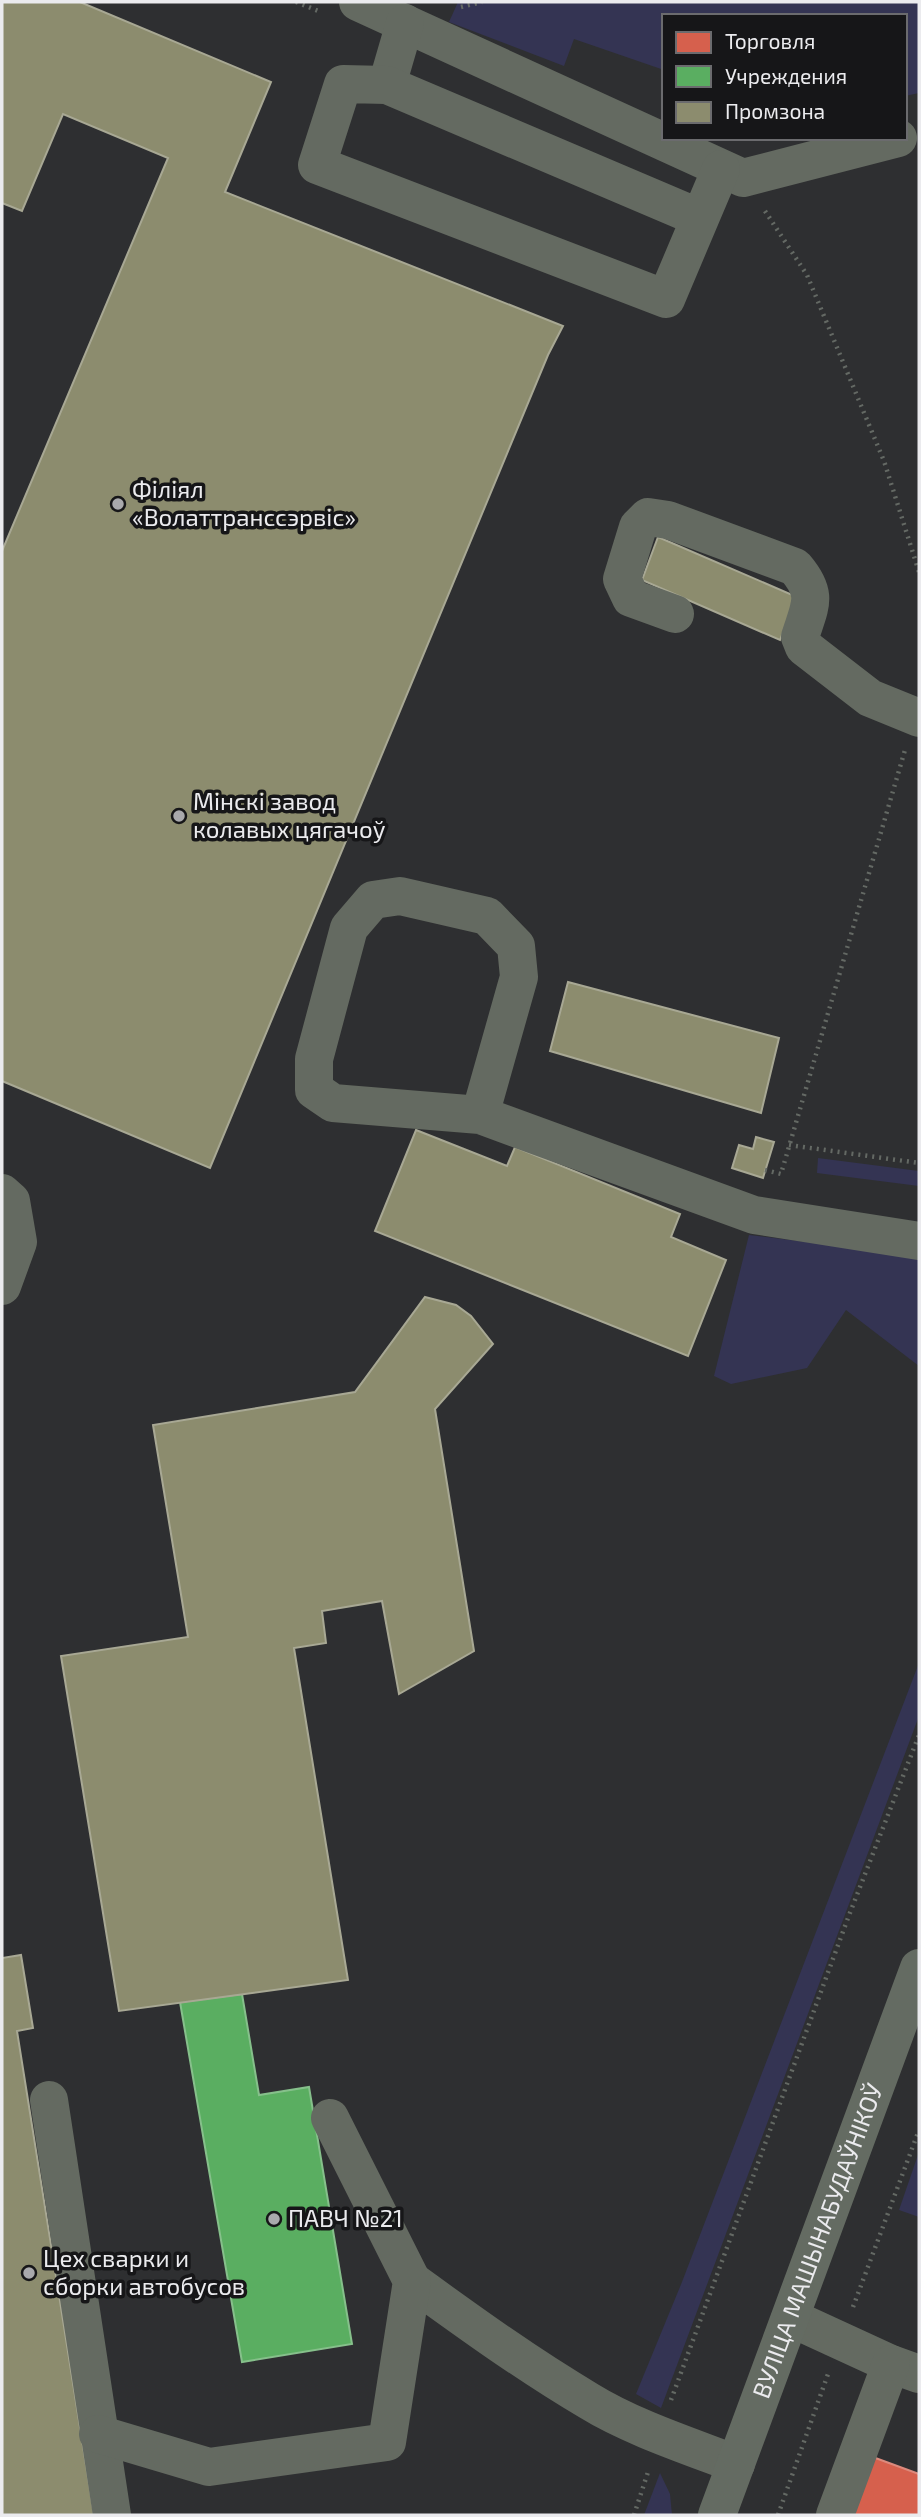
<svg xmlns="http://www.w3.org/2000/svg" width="921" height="2517" font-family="'Exo 2',sans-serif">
	<rect width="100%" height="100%" fill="#2e2f31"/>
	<!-- green -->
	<g fill="#343453">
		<path d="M458 2H919V93L905 96V16H664V70L574 39 564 66 449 22Z"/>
		<path d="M818 1158 919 1171V1186L817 1173Z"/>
		<path d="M749 1235 919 1256V1366L846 1310 807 1368 731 1384 714 1376Z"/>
		<path d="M919 1663V1716L661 2408 636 2394 682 2282Z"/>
		<path d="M919 2152V2217L899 2210Z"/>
		<path d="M660 2473 670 2494 672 2515H644Z"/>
	</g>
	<!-- shops -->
	<path fill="#d6604d" stroke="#dc8a7d" stroke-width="2" d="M870 2456 919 2474V2515H849Z"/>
	<!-- public -->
	<path fill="#5aae61" stroke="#86c08b" stroke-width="2" d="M242 1994 259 2095 309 2087 352 2344 242 2362 180 2002Z"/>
	<!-- industry -->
	<g fill="#8c8c6e" stroke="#a8a894" stroke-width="2">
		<path d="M2 2H80L271 82 225 192 563 326 548 355 210 1168 2 1081V551L168 158 63 114 22 211 2 203Z"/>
		<path d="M658 537 797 597 780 640 642 580Z"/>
		<path d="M568 982 779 1038 761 1113 550 1051Z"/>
		<path d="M416 1130 507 1166 515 1147 680 1214 671 1237 726 1260 688 1356 375 1231Z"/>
		<path d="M756 1137 774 1142 763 1178 732 1168 739 1145 753 1149Z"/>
		<path d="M425 1297 456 1305 471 1316 493 1344 435 1409 474 1651 399 1694 382 1601 322 1611 326 1643 294 1648 348 1980 119 2011 61 1656 188 1637 153 1425 355 1392Z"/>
		<path d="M21 1955 33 2028 17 2031 94 2515H2V1958Z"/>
	</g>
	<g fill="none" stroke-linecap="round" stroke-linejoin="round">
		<!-- path -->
		<g stroke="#646964" stroke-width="4.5" stroke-dasharray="2 5" stroke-linecap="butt">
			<path d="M296 2 321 12"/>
			<path d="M461 7 482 2"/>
			<path d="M765 211 807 275 884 461 919 572"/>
			<path d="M789 1145 919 1163"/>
			<path d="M765 1170 781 1174 905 750"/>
			<path d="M853 2307 919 2130"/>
			<path d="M671 2400 848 1918 919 1735"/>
			<path d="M634 2515 648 2472"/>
			<path d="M778 2515 828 2374"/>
		</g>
		<!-- minor -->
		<g stroke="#646a61" stroke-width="38">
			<path d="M358 2 743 178 898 138"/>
			<path d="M387 85 405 23"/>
			<path d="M700 218 387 85 343 84 317 165 666 299 721 169"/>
			<path d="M675 614 631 598 622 579 638 527 648 517 668 520 795 567C819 595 810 605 800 637L804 647 870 698 919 718"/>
			<path d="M480 1115 519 977 516 946 487 916 400 896 373 900 349 928 314 1059V1090L333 1103 480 1115 754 1215 919 1241"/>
			<path d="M2 1193 11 1201 18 1242 2 1286"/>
			<path d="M49 2100 112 2515"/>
			<path d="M412 2281C470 2323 528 2365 589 2401 631 2427 689 2446 736 2464"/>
			<path d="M791 2318 891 2364 919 2374"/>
			<path d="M98 2434 209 2467 387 2442 412 2281 330 2118"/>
			<path d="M835 2515 891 2364"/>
		</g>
		<!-- major -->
		<path stroke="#646b62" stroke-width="38" id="s1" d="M717 2515 919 1968"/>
	</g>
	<!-- markers -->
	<g fill="#a9a9ac" stroke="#161618" stroke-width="2.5">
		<circle cx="118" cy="504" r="7"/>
		<circle cx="179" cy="816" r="7"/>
		<circle cx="274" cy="2219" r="7"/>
		<circle cx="29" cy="2273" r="7"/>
	</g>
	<g text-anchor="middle" stroke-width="7" stroke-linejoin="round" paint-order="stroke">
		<!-- poi labels -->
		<g font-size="24" fill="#ebebee" stroke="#161618" text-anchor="start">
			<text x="132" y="498">Філіял<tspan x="132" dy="28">«Волаттранссэрвіс»</tspan></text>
			<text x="193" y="810">Мінскі завод<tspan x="193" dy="28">колавых цягачоў</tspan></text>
			<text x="288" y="2227">ПАВЧ №21</text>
			<text x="43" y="2267">Цех сварки и<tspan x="43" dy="28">сборки автобусов</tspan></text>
		</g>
		<!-- street labels -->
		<g font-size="24" fill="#ebebee" stroke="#161618">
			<text dy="8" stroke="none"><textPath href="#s1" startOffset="292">ВУЛІЦА МАШЫНАБУДАЎНІКОЎ</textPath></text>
		</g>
	</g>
	<!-- border -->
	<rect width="921" height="2517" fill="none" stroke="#ebebee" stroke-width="7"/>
	<!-- legend -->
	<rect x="662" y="14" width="245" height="126" fill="#161618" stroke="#6b6b6e" stroke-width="2"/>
	<rect x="676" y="32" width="35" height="21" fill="#d6604d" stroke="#6b6b6e" stroke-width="2"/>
	<text x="725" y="49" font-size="21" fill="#ebebee">Торговля</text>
	<rect x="676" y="66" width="35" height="21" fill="#5aae61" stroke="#6b6b6e" stroke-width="2"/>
	<text x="725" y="84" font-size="21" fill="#ebebee">Учреждения</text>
	<rect x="676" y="102" width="35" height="21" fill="#8c8c6e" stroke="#6b6b6e" stroke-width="2"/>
	<text x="725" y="119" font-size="21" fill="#ebebee">Промзона</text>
</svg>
